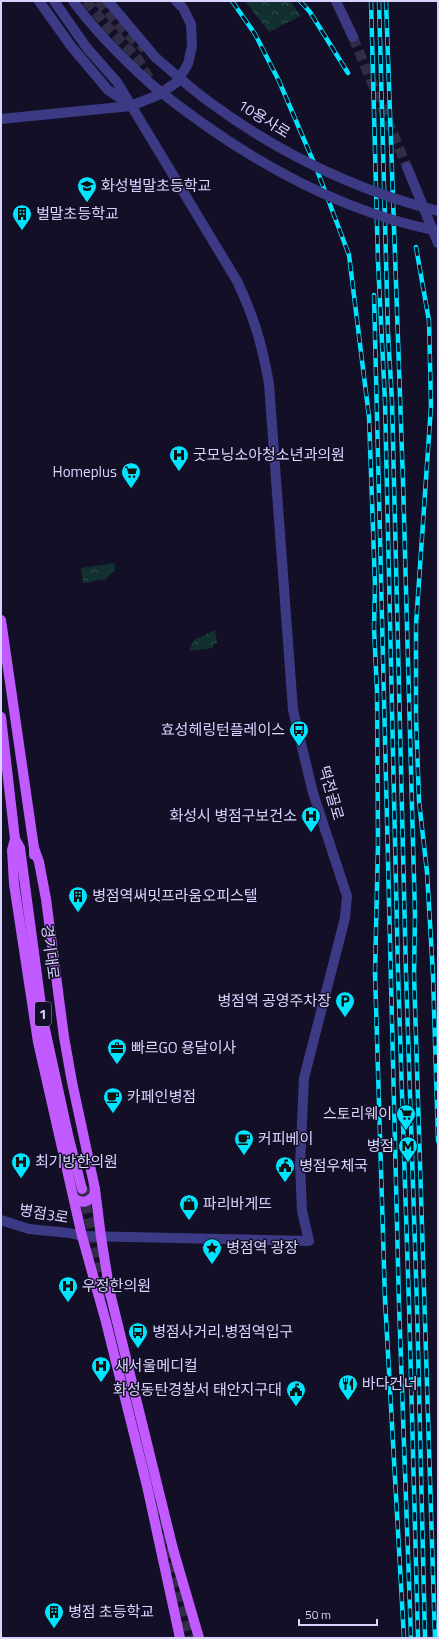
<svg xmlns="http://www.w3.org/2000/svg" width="439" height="1639" font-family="'Titillium Web','Noto Sans KR',sans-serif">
	<defs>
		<pattern id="forest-crowns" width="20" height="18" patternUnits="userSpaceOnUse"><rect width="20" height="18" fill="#12302f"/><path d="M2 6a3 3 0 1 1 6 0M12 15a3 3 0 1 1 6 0" fill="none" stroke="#344d4e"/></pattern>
	</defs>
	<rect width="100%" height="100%" fill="#130f26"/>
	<!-- forest -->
	<g fill="url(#forest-crowns)">
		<path d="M245 1H290L301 16 269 32Z"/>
		<path d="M115 563V569L106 579 83 583 81 568Z"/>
		<path d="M215 630 217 643 213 644V648L189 651 194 640Z"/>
	</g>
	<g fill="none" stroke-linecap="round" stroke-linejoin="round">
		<!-- minor-tunnel -->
		<g stroke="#312d47" stroke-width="10" stroke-dasharray="10 5" stroke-linecap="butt">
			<path d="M86 1 107 26 138 59 152 84"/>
			<path d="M98 1 126 33 145 49"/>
			<path d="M353 37 407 167"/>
		</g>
		<!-- major-tunnel -->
		<g stroke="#312d47" stroke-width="10" stroke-dasharray="10 5" stroke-linecap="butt">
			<path d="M89 1186 93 1203"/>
			<path d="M82 1189 107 1298"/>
			<path d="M153 1490 189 1638"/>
		</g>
		<!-- minor -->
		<g stroke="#3d3a85" stroke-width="10">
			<path d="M39 1 71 46 108 90 129 104"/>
			<path d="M73 1C96 32 123 59 152 85"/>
			<path d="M108 1 156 58"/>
			<path d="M336 1 353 37"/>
			<path d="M1 119 131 106 158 95 177 82 188 64 192 46 191 24 183 8 176 1"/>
			<path d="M407 167 438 243"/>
			<path d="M1 1220 29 1229 69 1233 82 1236 309 1241 302 1211 300 1165 304 1078 345 918 347 896 313 793 293 710 269 384C262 344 254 317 237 281L117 82 87 48 54 1"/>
		</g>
		<!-- major -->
		<g stroke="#c25bff" stroke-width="10">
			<path d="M1 620 34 848V855"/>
			<path d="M1 717 15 839 20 848 43 1020 69 1139 82 1189"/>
			<path d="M15 839 12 850 14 884 38 1042 82 1236 106 1322 147 1486 180 1638"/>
			<path d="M34 848 39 862 46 899 64 1037 72 1082 95 1189 101 1237 110 1293 173 1549 199 1638"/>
			<path d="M75 1199C83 1204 87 1202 94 1196L95 1189"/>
		</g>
		<defs>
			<g id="rail">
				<path d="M232 1 255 34 279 81 317 170 349 255 369 417 375 585 374 628 377 691 378 843 375 973 385 1300 404 1638"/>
				<path d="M300 1 310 12 348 73"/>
				<path d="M371 1 378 262 385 402 398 973 409 1305 418 1638"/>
				<path d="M379 1 388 334 392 401 406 974 417 1306 425 1638"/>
				<path d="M386 1 403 481 415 915 414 974 435 1638"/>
				<path d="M416 247 429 321 431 406 416 625V717L419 801 427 872 433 975 438 1141"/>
				<path d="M374 295 399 1305 411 1638"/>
			</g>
		</defs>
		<!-- rail casing -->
		<use href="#rail" stroke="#00e5ff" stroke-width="4.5"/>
		<!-- rail -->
		<use href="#rail" stroke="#130f26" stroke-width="3" stroke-dasharray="9" stroke-linecap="butt"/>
		<!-- minor-bridge -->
		<g stroke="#3d3a85" stroke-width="10">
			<path d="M156 58C173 72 190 88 208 101 277 152 355 190 438 211"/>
			<path d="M152 85C236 153 331 210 438 231"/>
		</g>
	</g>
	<!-- icons -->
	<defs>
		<symbol id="school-pin" viewBox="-11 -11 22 30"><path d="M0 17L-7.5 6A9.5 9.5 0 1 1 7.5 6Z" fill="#00e5ff" stroke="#130f26"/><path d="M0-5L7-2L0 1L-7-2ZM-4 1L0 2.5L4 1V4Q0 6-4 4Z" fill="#111"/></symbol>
		<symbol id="building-pin" viewBox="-11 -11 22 30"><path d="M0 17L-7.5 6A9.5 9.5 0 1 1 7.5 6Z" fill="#00e5ff" stroke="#130f26"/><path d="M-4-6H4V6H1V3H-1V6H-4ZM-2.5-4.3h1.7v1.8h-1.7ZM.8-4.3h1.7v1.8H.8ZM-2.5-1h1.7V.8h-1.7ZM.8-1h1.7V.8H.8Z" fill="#111"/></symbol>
		<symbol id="hospital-pin" viewBox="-11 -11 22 30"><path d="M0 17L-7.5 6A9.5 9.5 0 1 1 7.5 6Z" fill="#00e5ff" stroke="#130f26"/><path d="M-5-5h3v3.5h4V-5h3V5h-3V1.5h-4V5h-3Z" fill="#111"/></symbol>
		<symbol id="supermarket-pin" viewBox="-11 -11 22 30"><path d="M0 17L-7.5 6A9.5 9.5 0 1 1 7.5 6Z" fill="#00e5ff" stroke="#130f26"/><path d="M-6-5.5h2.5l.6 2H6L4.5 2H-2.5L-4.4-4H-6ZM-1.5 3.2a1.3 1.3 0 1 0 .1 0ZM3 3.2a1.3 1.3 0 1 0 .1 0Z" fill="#111"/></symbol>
		<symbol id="bus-pin" viewBox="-11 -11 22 30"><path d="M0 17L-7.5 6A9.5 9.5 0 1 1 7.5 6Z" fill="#00e5ff" stroke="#130f26"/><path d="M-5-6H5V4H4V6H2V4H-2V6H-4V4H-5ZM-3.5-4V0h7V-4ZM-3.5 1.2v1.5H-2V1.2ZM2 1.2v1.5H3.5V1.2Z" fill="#111"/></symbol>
		<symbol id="parking-pin" viewBox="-11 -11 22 30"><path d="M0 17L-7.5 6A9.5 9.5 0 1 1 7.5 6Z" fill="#00e5ff" stroke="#130f26"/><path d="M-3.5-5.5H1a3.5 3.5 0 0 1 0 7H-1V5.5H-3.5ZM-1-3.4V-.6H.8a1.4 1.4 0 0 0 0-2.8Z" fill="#111"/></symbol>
		<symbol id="office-pin" viewBox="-11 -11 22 30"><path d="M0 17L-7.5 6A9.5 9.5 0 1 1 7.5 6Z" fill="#00e5ff" stroke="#130f26"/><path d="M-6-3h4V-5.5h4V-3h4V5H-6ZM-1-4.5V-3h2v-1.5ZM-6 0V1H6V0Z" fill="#111"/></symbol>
		<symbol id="cafe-pin" viewBox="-11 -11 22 30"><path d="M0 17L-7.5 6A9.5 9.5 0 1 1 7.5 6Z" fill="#00e5ff" stroke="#130f26"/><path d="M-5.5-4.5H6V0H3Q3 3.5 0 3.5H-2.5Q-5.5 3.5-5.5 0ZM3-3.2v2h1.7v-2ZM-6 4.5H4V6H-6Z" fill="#111"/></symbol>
		<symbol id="metro-pin" viewBox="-11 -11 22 30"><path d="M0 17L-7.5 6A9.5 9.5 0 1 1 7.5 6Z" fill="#00e5ff" stroke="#130f26"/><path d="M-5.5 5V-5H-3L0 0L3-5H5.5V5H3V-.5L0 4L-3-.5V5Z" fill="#111"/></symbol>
		<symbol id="civic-pin" viewBox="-11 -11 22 30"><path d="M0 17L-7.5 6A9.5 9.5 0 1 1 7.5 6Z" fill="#00e5ff" stroke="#130f26"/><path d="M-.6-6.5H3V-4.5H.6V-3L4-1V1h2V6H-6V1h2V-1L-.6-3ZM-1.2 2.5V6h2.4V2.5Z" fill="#111"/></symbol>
		<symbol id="shop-pin" viewBox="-11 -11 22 30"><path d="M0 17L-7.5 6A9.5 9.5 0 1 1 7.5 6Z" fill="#00e5ff" stroke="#130f26"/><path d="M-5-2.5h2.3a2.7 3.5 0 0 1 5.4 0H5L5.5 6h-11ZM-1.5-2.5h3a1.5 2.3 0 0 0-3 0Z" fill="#111"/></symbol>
		<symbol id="sight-pin" viewBox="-11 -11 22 30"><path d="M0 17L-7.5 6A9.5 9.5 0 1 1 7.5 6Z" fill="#00e5ff" stroke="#130f26"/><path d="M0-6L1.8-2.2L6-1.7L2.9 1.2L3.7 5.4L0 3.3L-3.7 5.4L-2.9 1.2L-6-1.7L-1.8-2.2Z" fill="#111"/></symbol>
		<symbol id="restaurant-pin" viewBox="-11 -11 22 30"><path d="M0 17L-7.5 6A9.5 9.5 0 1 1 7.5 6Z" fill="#00e5ff" stroke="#130f26"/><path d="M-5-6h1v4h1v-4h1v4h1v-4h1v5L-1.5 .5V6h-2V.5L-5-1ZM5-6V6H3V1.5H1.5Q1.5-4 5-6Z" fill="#111"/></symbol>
	</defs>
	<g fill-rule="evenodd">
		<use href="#school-pin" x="76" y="175" width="22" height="30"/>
		<use href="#building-pin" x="11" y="203" width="22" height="30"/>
		<use href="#hospital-pin" x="168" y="444" width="22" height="30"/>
		<use href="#supermarket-pin" x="120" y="461" width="22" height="30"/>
		<use href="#bus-pin" x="288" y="719" width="22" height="30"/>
		<use href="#hospital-pin" x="300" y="805" width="22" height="30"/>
		<use href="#building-pin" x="67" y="885" width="22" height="30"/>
		<use href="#parking-pin" x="334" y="990" width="22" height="30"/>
		<use href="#office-pin" x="106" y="1037" width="22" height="30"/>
		<use href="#cafe-pin" x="102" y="1086" width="22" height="30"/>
		<use href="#supermarket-pin" x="395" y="1103" width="22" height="30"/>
		<use href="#cafe-pin" x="233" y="1128" width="22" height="30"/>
		<use href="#metro-pin" x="397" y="1135" width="22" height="30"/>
		<use href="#hospital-pin" x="10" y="1151" width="22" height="30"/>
		<use href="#civic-pin" x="274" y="1155" width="22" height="30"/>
		<use href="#shop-pin" x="178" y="1193" width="22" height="30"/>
		<use href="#sight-pin" x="201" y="1237" width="22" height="30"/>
		<use href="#hospital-pin" x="57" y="1275" width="22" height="30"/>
		<use href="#bus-pin" x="127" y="1321" width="22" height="30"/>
		<use href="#hospital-pin" x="90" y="1355" width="22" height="30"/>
		<use href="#restaurant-pin" x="337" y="1373" width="22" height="30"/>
		<use href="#civic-pin" x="285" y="1379" width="22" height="30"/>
		<use href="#building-pin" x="43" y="1601" width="22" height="30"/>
	</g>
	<g text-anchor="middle" stroke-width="3" stroke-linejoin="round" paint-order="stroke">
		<!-- shield labels -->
		<rect fill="#130f26" stroke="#9e99be" stroke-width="1" x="35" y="1002" width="16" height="24" rx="3"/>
		<g font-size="14" font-weight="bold" fill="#d9d4ff">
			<text x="43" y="1019">1</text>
		</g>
		<!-- street labels -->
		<g font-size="15" fill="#d9d4ff" stroke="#130f26">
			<text transform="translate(264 119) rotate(32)" y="5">10용사로</text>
			<text transform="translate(331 793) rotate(74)" y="5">떡전골로</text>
			<text transform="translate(50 952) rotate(83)" y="5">경기대로</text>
			<text transform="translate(44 1214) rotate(10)" y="5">병점3로</text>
		</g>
		<!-- poi labels -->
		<g font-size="15" fill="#d9d4ff" stroke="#130f26" text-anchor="start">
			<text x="101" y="191">화성벌말초등학교</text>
			<text x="36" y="219">벌말초등학교</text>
			<text x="193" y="460">굿모닝소아청소년과의원</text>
			<text x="117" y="477" text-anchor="end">Homeplus</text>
			<text x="285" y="735" text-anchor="end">효성헤링턴플레이스</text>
			<text x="297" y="821" text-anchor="end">화성시 병점구보건소</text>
			<text x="92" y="901">병점역써밋프라움오피스텔</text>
			<text x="331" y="1006" text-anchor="end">병점역 공영주차장</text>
			<text x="131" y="1053">빠르GO 용달이사</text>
			<text x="127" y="1102">카페인병점</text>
			<text x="392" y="1119" text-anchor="end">스토리웨이</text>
			<text x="258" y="1144">커피베이</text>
			<text x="394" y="1151" text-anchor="end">병점</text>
			<text x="35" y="1167">최기방한의원</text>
			<text x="299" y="1171">병점우체국</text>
			<text x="203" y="1209">파리바게뜨</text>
			<text x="226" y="1253">병점역 광장</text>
			<text x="82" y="1291">우정한의원</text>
			<text x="152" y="1337">병점사거리.병점역입구</text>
			<text x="115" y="1371">새서울메디컬</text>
			<text x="362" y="1389">바다건너</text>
			<text x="282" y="1395" text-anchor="end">화성동탄경찰서 태안지구대</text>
			<text x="68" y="1617">병점 초등학교</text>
		</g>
	</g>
	<!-- border -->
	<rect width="439" height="1639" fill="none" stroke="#d9d4ff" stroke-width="4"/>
	<!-- scale -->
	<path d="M299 1619v6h78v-6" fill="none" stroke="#d9d4ff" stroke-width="2"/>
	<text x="305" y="1619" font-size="12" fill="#d9d4ff" stroke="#130f26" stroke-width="3" paint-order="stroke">50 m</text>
</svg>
